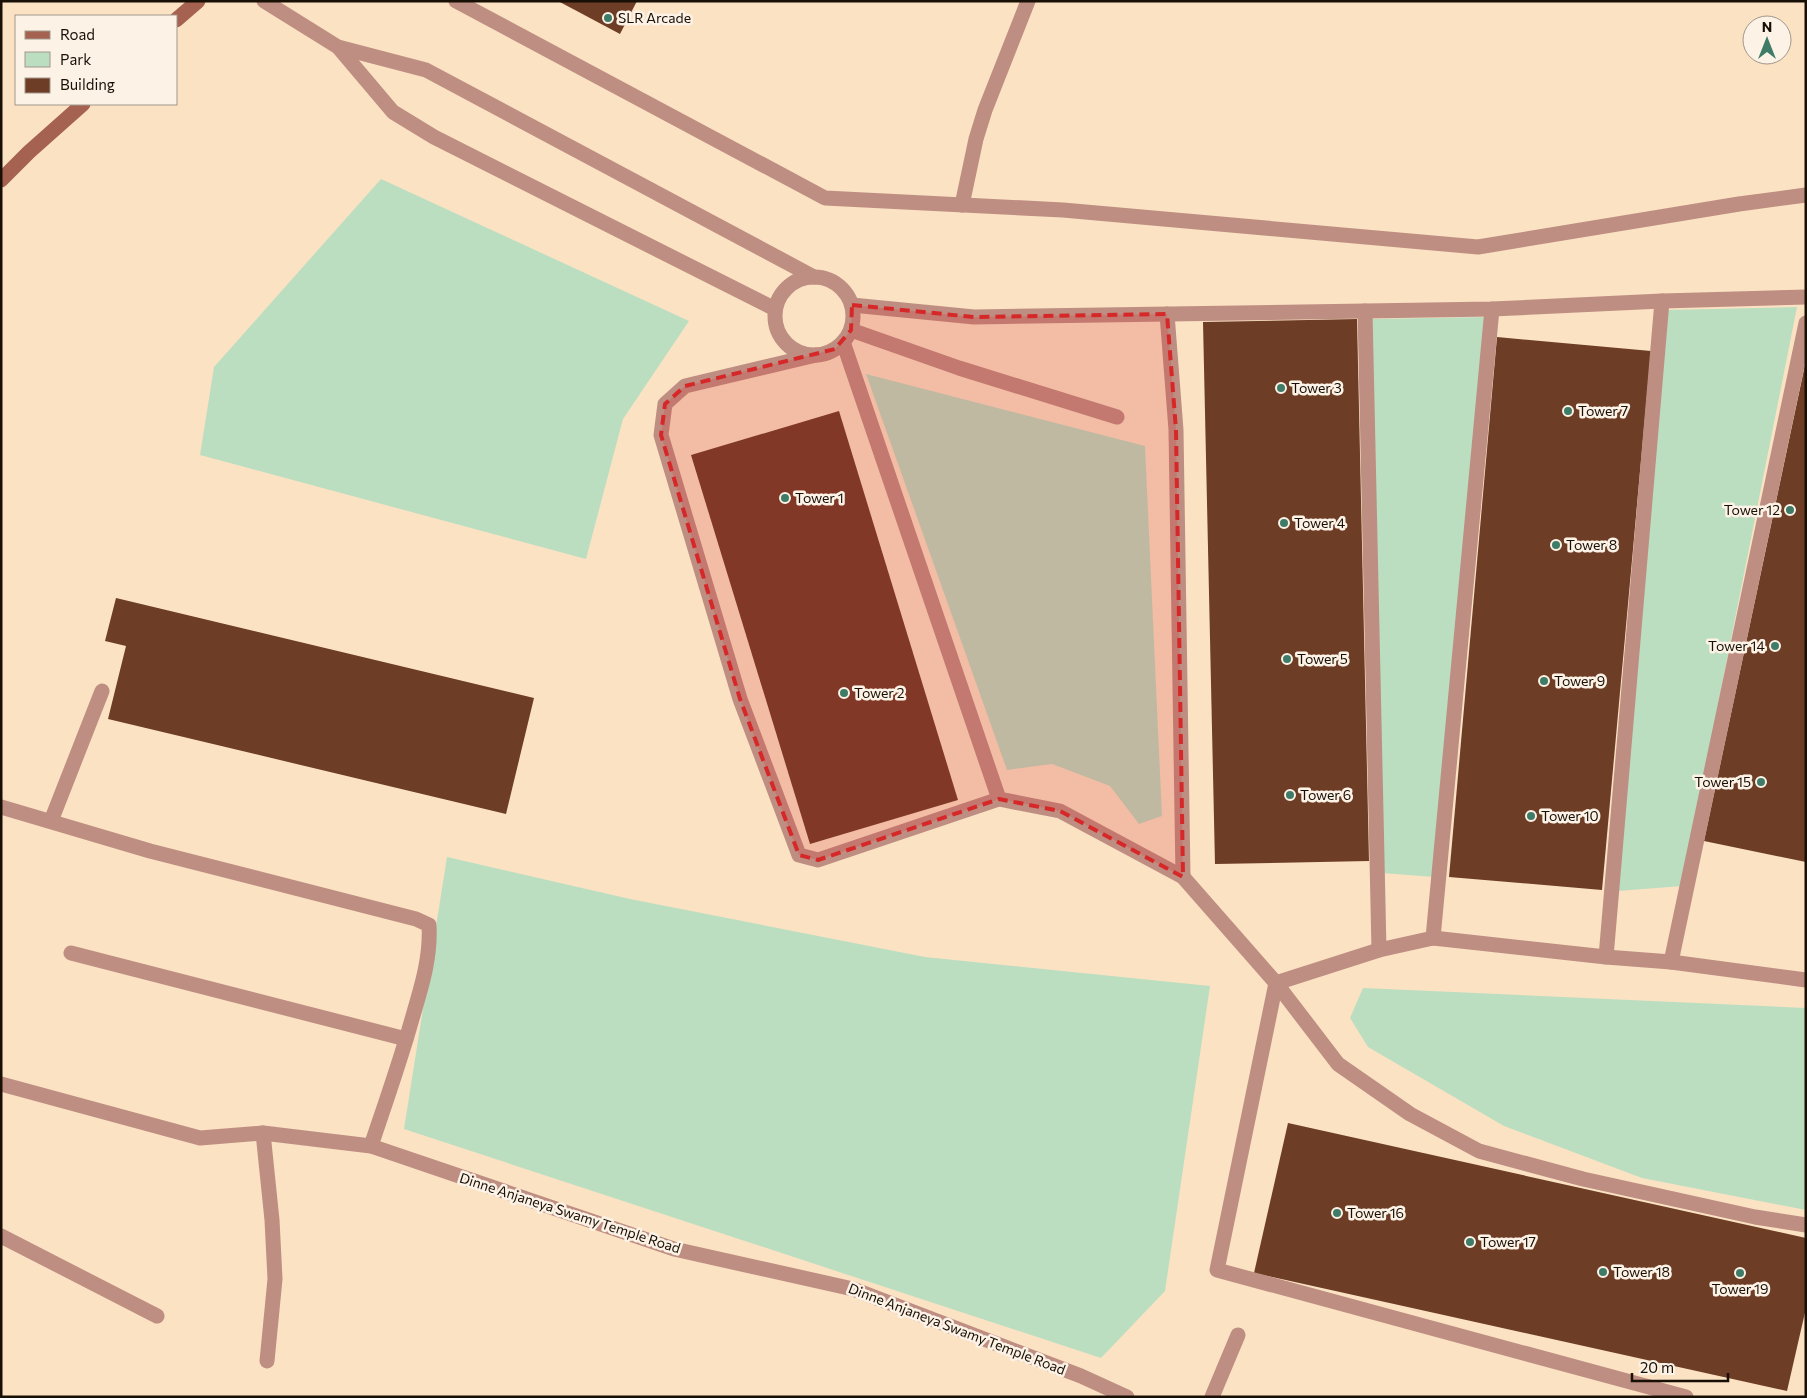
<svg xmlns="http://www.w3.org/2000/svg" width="1807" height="1398" font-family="Commissioner,sans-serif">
	<rect width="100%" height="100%" fill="#fbe2c3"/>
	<!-- green -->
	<g fill="#bbdec1">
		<path d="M381 179 689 321 623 419 586 559 200 455 214 367Z"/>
		<path d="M1797 307 1682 886 1618 891 1666 310Z"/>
		<path d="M1487 317 1434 877 1382 873 1370 319Z"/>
		<path d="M866 374 1145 446 1162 816 1139 824 1110 786 1052 764 1007 770Z"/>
		<path d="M447 857 630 899 925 957 1210 986 1165 1291 1101 1358 404 1129Z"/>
		<path d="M1363 988 1806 1008V1210L1642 1178 1504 1126 1368 1047 1350 1018Z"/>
	</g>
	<!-- building -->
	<g fill="#6d3d26">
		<path d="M558 1H637L620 34Z"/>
		<path d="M1357 319 1369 861 1215 864 1203 322Z"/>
		<path d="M1497 337 1651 351 1602 890 1449 877Z"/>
		<path d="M1806 360V862L1704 841Z"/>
		<path d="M839 411 958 800 810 844 691 455Z"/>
		<path d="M116 598 534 698 506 814 108 719 126 646 105 641Z"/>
		<path d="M1288 1123 1806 1238V1308L1787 1391 1254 1273Z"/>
	</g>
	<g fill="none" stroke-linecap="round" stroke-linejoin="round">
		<!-- lane -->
		<g stroke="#be8e82" stroke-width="15">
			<path d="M962 205 976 139 985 110 1028 1"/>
			<path d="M263 1133 272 1220 275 1279 267 1361"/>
			<path d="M1 1236 157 1316"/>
		</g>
		<!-- street -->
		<g stroke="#be8e82" stroke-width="15">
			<path d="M264 1 338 47 426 70 814 277"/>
			<path d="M456 1 825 198 1063 210 1478 247 1739 204 1806 195"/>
			<path d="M338 47 393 112 434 137 775 309"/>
			<circle cx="814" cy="316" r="39"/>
			<path d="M852 305 974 317 1492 309 1662 301 1806 297"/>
			<path d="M1365 311 1379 950"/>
			<path d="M1167 314 1176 430 1183 877"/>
			<path d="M851 330 959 368 1117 417"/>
			<path d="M843 342 999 799"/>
			<path d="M816 355 685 386 665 404 661 435 740 699 799 855 818 860 999 799 1060 811 1183 877 1276 983 1338 1064 1410 1114 1479 1151 1583 1179 1755 1217 1806 1225"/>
			<path d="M1 807 150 851 416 919 429 925C431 958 421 988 412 1019 400 1062 385 1104 371 1146"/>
			<path d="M51 821 102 691"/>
			<path d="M1433 938 1492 309"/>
			<path d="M71 953 406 1039"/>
			<path d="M1606 957 1662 301"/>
			<path d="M1671 962 1806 323"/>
			<path d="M1276 983 1217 1270 1686 1397"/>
			<path d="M1276 983 1379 950 1433 938 1606 957 1671 962 1806 980"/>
			<path d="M1 1084 200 1138 263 1133 371 1146 674 1249 853 1289 1081 1376 1127 1397"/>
			<path d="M1212 1397 1238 1335"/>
		</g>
		<!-- secondary -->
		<g stroke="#a66251" stroke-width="15">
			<path d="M176 20 198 1"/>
			<path d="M1 180 29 152 83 104"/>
		</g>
	</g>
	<!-- marked area -->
	<path fill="#d62828" fill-opacity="0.2" stroke="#d62828" stroke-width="4" stroke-dasharray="10 6" stroke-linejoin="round" d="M852 305 974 317 1167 314 1176 430 1183 877 1060 811 999 799 818 860 799 855 740 699 661 435 665 404 685 386 835 349 851 330Z"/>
	<!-- markers -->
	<g fill="#3e7c68" stroke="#fcf2e6" stroke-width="2">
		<circle cx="608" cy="18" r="5"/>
		<circle cx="1281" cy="388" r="5"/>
		<circle cx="1568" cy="411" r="5"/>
		<circle cx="785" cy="498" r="5"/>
		<circle cx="1790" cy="510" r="5"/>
		<circle cx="1284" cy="523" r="5"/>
		<circle cx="1556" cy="545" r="5"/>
		<circle cx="1775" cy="646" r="5"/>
		<circle cx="1287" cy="659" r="5"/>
		<circle cx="1544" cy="681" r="5"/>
		<circle cx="844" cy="693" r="5"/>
		<circle cx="1761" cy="782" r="5"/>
		<circle cx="1290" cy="795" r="5"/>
		<circle cx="1531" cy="816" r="5"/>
		<circle cx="1337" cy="1213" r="5"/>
		<circle cx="1470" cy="1242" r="5"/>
		<circle cx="1603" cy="1272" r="5"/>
		<circle cx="1740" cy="1273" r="5"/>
	</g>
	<g text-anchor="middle" stroke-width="5" stroke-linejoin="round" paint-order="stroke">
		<!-- poi labels -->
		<g font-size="14" fill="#180f05" stroke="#fcf2e6" text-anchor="start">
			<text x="618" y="23">SLR Arcade</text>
			<text x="1291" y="393">Tower 3</text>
			<text x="1578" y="416">Tower 7</text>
			<text x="795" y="503">Tower 1</text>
			<text x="1780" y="515" text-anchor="end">Tower 12</text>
			<text x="1294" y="528">Tower 4</text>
			<text x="1566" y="550">Tower 8</text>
			<text x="1765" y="651" text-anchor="end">Tower 14</text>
			<text x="1297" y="664">Tower 5</text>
			<text x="1554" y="686">Tower 9</text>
			<text x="854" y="698">Tower 2</text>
			<text x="1751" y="787" text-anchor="end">Tower 15</text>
			<text x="1300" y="800">Tower 6</text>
			<text x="1541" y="821">Tower 10</text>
			<text x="1347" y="1218">Tower 16</text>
			<text x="1480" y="1247">Tower 17</text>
			<text x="1613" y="1277">Tower 18</text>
			<text x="1740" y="1294" text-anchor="middle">Tower 19</text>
		</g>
		<!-- street labels -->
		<g font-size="14" fill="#180f05" stroke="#fcf2e6">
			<text transform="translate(570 1213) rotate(18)" y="5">Dinne Anjaneya Swamy Temple Road</text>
			<text transform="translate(957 1329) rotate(21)" y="5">Dinne Anjaneya Swamy Temple Road</text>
		</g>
	</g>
	<!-- border -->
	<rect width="1807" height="1398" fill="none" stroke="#180f05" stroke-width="5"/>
	<!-- legend -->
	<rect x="15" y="15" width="162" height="90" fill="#fcf2e6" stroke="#a1978c"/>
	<rect x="25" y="31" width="25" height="8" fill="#a66251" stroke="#a1978c"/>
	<text x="60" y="40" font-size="15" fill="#180f05">Road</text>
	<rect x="25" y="52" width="25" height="15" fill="#bbdec1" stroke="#a1978c"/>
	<text x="60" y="65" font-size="15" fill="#180f05">Park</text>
	<rect x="25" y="78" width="25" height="15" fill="#6d3d26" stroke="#a1978c"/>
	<text x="60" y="90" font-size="15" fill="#180f05">Building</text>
	<!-- north arrow -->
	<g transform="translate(1767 40)"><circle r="24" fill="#fcf2e6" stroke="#a1978c"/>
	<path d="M0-4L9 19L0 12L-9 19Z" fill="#3e7c68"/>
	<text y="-8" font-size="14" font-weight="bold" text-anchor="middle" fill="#180f05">N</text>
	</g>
	<!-- scale -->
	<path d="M1632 1373v8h96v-8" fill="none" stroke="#180f05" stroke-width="2.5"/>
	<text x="1640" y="1373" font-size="15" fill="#180f05" stroke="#fcf2e6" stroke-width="4" paint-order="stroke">20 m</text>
</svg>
